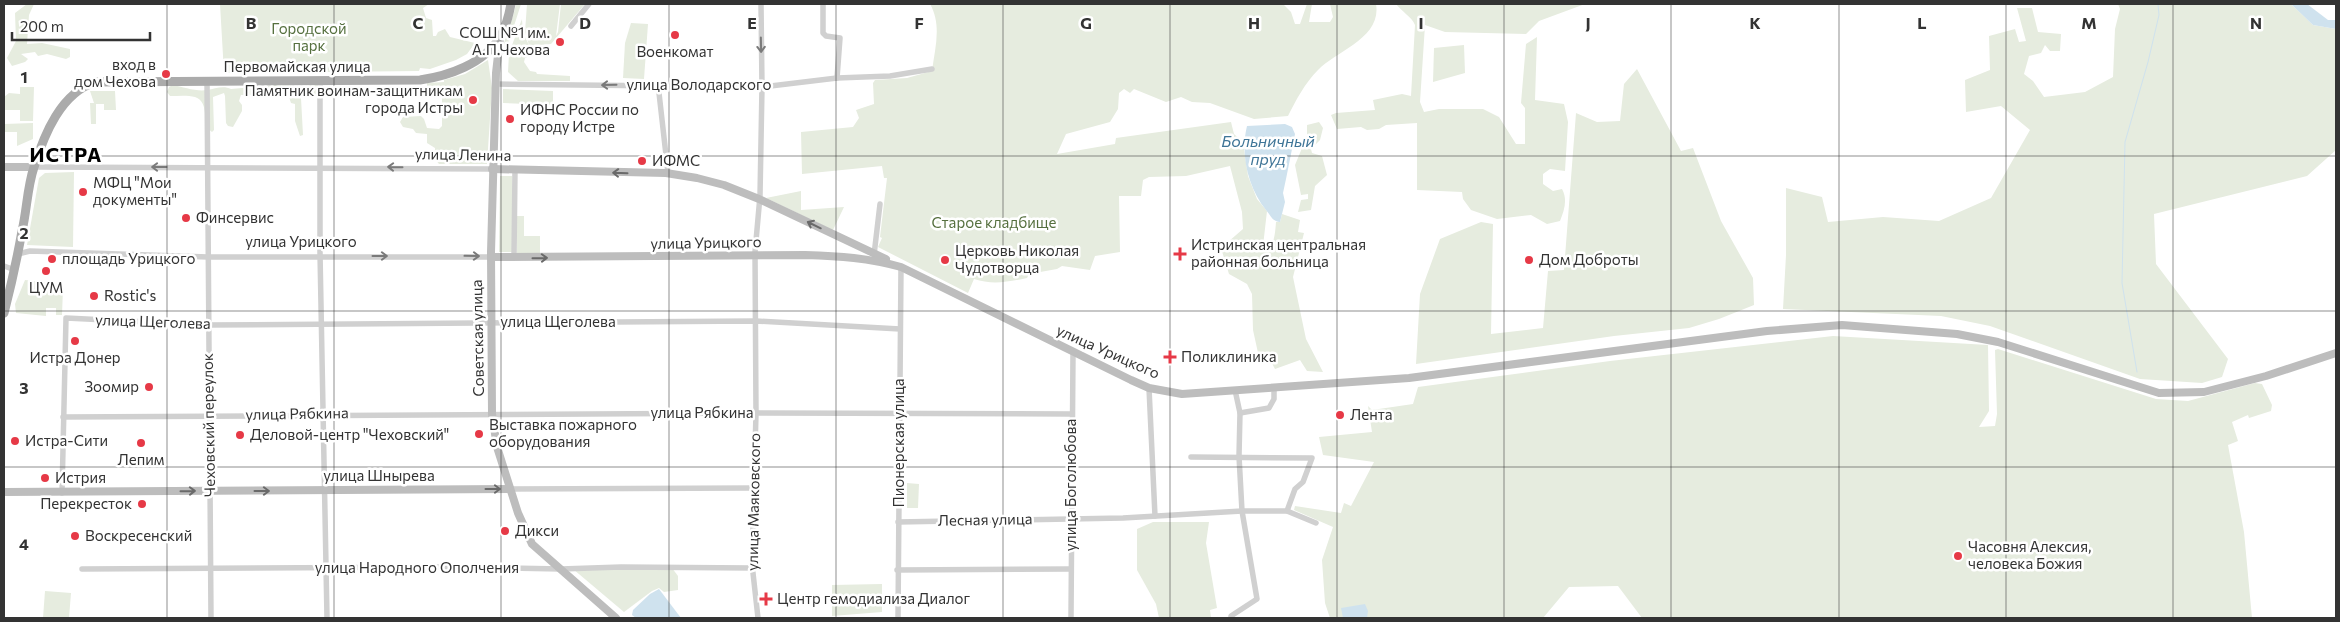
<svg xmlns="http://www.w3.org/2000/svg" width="2340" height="622" font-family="Commissioner,sans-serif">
	<rect width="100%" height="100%" fill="#fff"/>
	<!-- green -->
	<g fill="#e6ecdf">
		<path d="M27 4H34L29 15 27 44 42 43 70 49V57L66 59 47 54 38 56 35 52 21 54 28 59 25 62 12 66 7 58 16 41 15 13Z"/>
		<path d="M220 4H429L423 8 426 18 432 20 433 36H436L438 32 445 29 450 37 475 43 467 54 456 60 430 69 420 68 419 71 224 73Z"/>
		<path d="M516 4H521L505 54H503C503 36 513 22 516 4Z"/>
		<path d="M527 4H560L556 36 558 32 561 4H585L551 44 539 45V47L533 48V54L525 58 524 62 530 71 536 72 537 74 570 76V81H518L508 72 509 53 522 19 523 33 529 45 525 32Z"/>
		<path d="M930 4H1283L1291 12 1295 24H1300L1307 4H1312L1309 22H1330L1333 17 1330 4H1376C1382 38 1336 51 1318 70 1305 83 1296 100 1288 116L1254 119 1210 103 1192 102 1181 97 1166 102 1134 89 1130 93 1124 89 1119 93 1118 109 1110 122 1066 134 1057 154 1115 144 1116 138 1231 122 1234 134 1243 142 1248 176 1257 199 1267 211 1263 246 1266 251C1275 244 1275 233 1276 222H1280L1282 214 1300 220 1298 232 1304 233 1293 277 1306 339 1323 372 1307 371 1300 360 1275 369 1269 358 1260 362 1253 330 1252 294 1247 284 1229 274 1221 248 1243 229 1242 212 1230 166 1186 176 1149 177 1143 180 1141 196H1119L1120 252 1095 256 1090 270 1062 266 1057 269 1029 274 1027 278C1008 282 992 285 974 279L968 293 878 247 882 238 880 237 887 178H884L882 166 802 174 801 132 853 127 859 118 856 110 874 104 873 83 875 80 907 78 932 71C935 48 942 25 930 4Z"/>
		<path d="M1396 4H1585L1539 21 1526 34 1445 32 1425 25 1420 102 1424 112 1439 109H1483L1499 117 1516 144H1525V108L1521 103 1526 44 1537 37 1535 100 1564 104 1568 122 1565 171 1550 169 1543 174V184L1553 191 1562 189C1568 200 1564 211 1560 221L1547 224 1531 215 1497 219 1471 210 1463 199 1462 192 1417 190V123L1386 125 1379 129 1367 130 1361 127 1337 129 1331 115 1336 113 1375 110 1373 100 1402 94 1411 96 1415 25C1412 17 1401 11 1396 4Z"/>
		<path d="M2118 4H2291L2313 25 2336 29V150L2307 176 2154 214 2156 264 2228 359 2222 377 2202 383 2140 379 1990 326 1941 316 1783 309 1786 255V188L1822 197 1828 222 1883 217 1939 221 1991 198 2030 130 2001 106 1966 112 1965 80 1990 70 1989 36 2015 29 2019 42 2026 41 2017 8H2032L2038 32 2061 34 2060 51H2050L2045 45 2041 53 2029 56 2024 74 2033 81 2044 97 2085 92 2113 77 2115 29 2120 9Z"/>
		<path d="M631 23 648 24 644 79 623 78 625 43Z"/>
		<path d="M1464 45 1465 73 1433 82 1434 48Z"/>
		<path d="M488 60 492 88 487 164H439L435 159V148L427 143V134L416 133 413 129 403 127 400 122 403 117 421 116 424 119 427 128 439 129 442 126V97L440 93H427V83L444 82V80L465 74Z"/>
		<path d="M1637 69 1681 151 1693 148 1721 221 1753 278 1754 305 1719 319 1689 328 1614 336 1416 364 1420 294 1440 239 1481 222 1493 224 1491 334 1543 328 1548 271 1564 270 1576 113 1597 122 1620 121 1624 84Z"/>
		<path d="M287 84 296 87 318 85V95L302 94 301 98 303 135 300 136 295 121V104L291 103 288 94 241 95 239 101 242 105V111L233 127 228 126 226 123 225 96 224 93 213 97 214 130 212 132C200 123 211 103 195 97 188 95 178 96 170 96L167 92 169 87 173 85C183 87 197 92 207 90 215 89 223 85 231 89Z"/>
		<path d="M20 87H34L33 121H20V110H4V97L9 93 20 94Z"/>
		<path d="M503 89 553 91V105L503 103Z"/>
		<path d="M90 91H115L116 110H104V104H96V124H91L90 103H94Z"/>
		<path d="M1319 122 1323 128 1320 140 1311 149 1312 153 1322 156 1327 175 1315 186 1311 210 1298 212 1301 200 1308 199V194L1301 195 1295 165 1307 136V125Z"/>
		<path d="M33 123V139L17 146V132H4V124Z"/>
		<path d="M74 172 73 247 27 245 39 178 45 173Z"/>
		<path d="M500 176H512V252H499Z"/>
		<path d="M801 191V210L844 207 833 230 766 198Z"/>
		<path d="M517 216H524V236H540V253H517Z"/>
		<path d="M25 280 61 284 63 288 62 315H56V308H46V316L16 313 15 304Z"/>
		<path d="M1833 336 1988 345 1989 411 1979 427 1995 426 1997 414 1995 350 1998 349 2156 399 2188 401 2255 383 2262 384 2272 405 2271 411 2249 418 2248 415 2232 422 2238 441 2228 445 2244 532 2252 618H1642L1618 586 1569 587 1543 618H1330L1325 603 1322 560 1333 527 1294 510 1295 506 1341 513 1344 503 1351 506 1374 462 1323 455 1319 437 1372 432 1368 406 1372 410 1413 404 1418 387 1610 361Z"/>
		<path d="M907 483 919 484 918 508H907Z"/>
		<path d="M1153 522H1209L1206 543 1217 608 1210 610 1211 618H1159L1156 604 1137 570V529Z"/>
		<path d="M672 568 678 576V590L664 592 659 588 652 591 624 612 573 569Z"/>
		<path d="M882 584V612L832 616V585Z"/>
		<path d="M45 591 71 593 69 618H43Z"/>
	</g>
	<!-- water -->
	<g fill="#cfe2ee">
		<path d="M2291 4H2307L2328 20H2336V29L2313 25Z"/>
		<path d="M1285 124 1292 127 1295 134 1286 179 1283 193 1285 202 1280 222C1272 221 1271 216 1266 210 1248 188 1240 154 1247 126Z"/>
		<path d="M659 589 681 618H636L632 615 633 610 650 594Z"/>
		<path d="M1365 604 1368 611 1367 618H1343L1341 608Z"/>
	</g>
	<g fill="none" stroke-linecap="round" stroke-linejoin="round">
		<!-- stream -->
		<path stroke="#cfe2ee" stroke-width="1" d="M2137 372 2122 283 2125 142 2148 62 2159 15 2158 4"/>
		<!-- street -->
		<g stroke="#d0d0d0" stroke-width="5.5">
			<path d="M823 4V33L826 36 840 38 837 78"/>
			<path d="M571 26 589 4"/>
			<path d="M320 80V253L327 618"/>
			<path d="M207 81 211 618"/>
			<path d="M495 84 762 87 837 78 890 76 932 69"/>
			<path d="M658 84 668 173"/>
			<path d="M34 167 492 169"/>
			<path d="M18 254 30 251 208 257H491"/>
			<path d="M874 255 880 204"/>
			<path d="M514 258 515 170"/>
			<path d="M4 266 15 270"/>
			<path d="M1149 388 1155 516"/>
			<path d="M1240 413 1269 408 1274 399V389"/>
			<path d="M63 417 756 413 1071 414"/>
			<path d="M1191 457 1312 458 1303 482 1295 489 1287 511"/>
			<path d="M510 489 754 488"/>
			<path d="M62 493 66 318 207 325 756 321 900 329"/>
			<path d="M898 522 1123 518 1242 511H1287L1316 523"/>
			<path d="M82 569 441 567 561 569 621 567 752 568"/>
			<path d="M897 570 1070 569"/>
			<path d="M758 618 752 564 756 413 755 252 760 196 762 87 761 4"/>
			<path d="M898 618 901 267"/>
			<path d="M1071 618 1073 353"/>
			<path d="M1231 618V616L1257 599 1242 511 1239 456 1240 413 1235 390"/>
		</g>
		<!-- secondary -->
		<g stroke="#bdbdbd" stroke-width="8">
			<path d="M500 38 496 73 491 252 492 414 497 447 518 513 532 544 616 618"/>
			<path d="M4 167H34"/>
			<path d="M492 169 666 173 697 178 724 185 759 199 886 259"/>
			<path d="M491 257 805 255C839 256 869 258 901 267L1131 380 1149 388 1182 394 1409 378 1767 331 1842 325 1957 334 1998 342 2159 393 2204 392 2266 376 2336 353"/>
			<path d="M4 492 510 489"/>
		</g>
		<!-- primary -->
		<path stroke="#ababab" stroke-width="9" d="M4 313C11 286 17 259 22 231 27 210 27 188 34 167 44 135 61 92 96 82L420 80C448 76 484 64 500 37 506 27 509 15 511 4"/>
	</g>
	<!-- one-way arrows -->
	<defs><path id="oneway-shaft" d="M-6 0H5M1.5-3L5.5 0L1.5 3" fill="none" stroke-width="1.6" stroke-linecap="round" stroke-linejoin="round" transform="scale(1.25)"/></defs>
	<g stroke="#7a7a7a">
		<use href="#oneway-shaft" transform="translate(761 45) rotate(89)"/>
		<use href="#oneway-shaft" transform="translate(609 85) rotate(179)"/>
		<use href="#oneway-shaft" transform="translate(159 167) rotate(-180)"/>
		<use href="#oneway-shaft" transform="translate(395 167) rotate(-179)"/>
		<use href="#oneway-shaft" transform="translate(380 256)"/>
		<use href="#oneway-shaft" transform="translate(472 256) rotate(1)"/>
	</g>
	<g stroke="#6a6a6a">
		<use href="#oneway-shaft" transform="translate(620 173) rotate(-178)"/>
		<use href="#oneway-shaft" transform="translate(814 225) rotate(-154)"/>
		<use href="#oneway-shaft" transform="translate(540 258) rotate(-1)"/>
		<use href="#oneway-shaft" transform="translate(493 489)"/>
		<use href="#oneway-shaft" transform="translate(188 491) rotate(-1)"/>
		<use href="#oneway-shaft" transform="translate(262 491)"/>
	</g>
	<!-- grid -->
	<path fill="none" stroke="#333" stroke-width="1" stroke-opacity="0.55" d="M167 4V618M334 4V618M501 4V618M669 4V618M836 4V618M1003 4V618M1170 4V618M1337 4V618M1504 4V618M1671 4V618M1839 4V618M2006 4V618M2173 4V618M4 156H2336M4 311H2336M4 467H2336"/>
	<!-- markers -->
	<g fill="#e63946" stroke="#fff" stroke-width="2">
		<circle cx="675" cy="35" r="5"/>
		<circle cx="560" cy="42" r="5"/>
		<circle cx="166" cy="74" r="5"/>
		<circle cx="473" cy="100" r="5"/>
		<circle cx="510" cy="119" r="5"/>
		<circle cx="642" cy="161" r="5"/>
		<circle cx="83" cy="192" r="5"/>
		<circle cx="186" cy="218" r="5"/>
		<path d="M1177.5 246.5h5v5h5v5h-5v5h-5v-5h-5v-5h5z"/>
		<circle cx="52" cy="259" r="5"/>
		<circle cx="945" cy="260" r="5"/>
		<circle cx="1529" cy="260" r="5"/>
		<circle cx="46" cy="271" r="5"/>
		<circle cx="94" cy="296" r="5"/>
		<circle cx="75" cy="341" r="5"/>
		<path d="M1167.5 349.5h5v5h5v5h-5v5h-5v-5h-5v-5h5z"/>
		<circle cx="149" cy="387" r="5"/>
		<circle cx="1340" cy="415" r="5"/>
		<circle cx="479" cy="434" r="5"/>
		<circle cx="240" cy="435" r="5"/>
		<circle cx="15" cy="441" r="5"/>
		<circle cx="141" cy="443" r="5"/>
		<circle cx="45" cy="478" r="5"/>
		<circle cx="142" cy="504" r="5"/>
		<circle cx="505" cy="531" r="5"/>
		<circle cx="75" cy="536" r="5"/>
		<circle cx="1958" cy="556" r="5"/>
		<path d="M763.5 591.5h5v5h5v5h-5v5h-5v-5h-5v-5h5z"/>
	</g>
	<g text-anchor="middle" stroke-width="5" stroke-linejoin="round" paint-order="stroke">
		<!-- park labels -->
		<g font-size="15" fill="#56703f" stroke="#fff">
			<text x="309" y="34">Городской<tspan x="309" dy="17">парк</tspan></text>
			<text x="994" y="228">Старое кладбище</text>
		</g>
		<!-- poi labels -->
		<g font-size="15" fill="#333" stroke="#fff" text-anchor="start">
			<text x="550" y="38" text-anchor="end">СОШ №1 им.<tspan x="550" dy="17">А.П.Чехова</tspan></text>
			<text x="675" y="57" text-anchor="middle">Военкомат</text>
			<text x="156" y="70" text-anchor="end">вход в<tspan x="156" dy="17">дом Чехова</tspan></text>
			<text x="463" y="96" text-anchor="end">Памятник воинам-защитникам<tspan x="463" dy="17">города Истры</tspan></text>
			<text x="520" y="115">ИФНС России по<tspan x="520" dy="17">городу Истре</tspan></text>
			<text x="652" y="166">ИФМС</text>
			<text x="93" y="188">МФЦ "Мои<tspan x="93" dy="17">документы"</tspan></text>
			<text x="196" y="223">Финсервис</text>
			<text x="1191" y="250">Истринская центральная<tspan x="1191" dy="17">районная больница</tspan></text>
			<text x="955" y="256">Церковь Николая<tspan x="955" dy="17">Чудотворца</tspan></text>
			<text x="62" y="264">площадь Урицкого</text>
			<text x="1539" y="265">Дом Доброты</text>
			<text x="46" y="293" text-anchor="middle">ЦУМ</text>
			<text x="104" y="301">Rostic's</text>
			<text x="1181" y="362">Поликлиника</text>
			<text x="75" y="363" text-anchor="middle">Истра Донер</text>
			<text x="139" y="392" text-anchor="end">Зоомир</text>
			<text x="1350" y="420">Лента</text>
			<text x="489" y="430">Выставка пожарного<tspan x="489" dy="17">оборудования</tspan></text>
			<text x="250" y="440">Деловой-центр "Чеховский"</text>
			<text x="25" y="446">Истра-Сити</text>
			<text x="141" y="465" text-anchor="middle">Лепим</text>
			<text x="55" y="483">Истрия</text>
			<text x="132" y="509" text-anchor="end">Перекресток</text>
			<text x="515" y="536">Дикси</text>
			<text x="85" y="541">Воскресенский</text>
			<text x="1968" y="552">Часовня Алексия,<tspan x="1968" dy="17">человека Божия</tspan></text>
			<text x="777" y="604">Центр гемодиализа Диалог</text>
		</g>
		<!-- street labels -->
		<g font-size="15" fill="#333" stroke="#fff">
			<text x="297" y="72">Первомайская улица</text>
			<text x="699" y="90">улица Володарского</text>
			<text transform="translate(463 155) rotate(1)" y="5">улица Ленина</text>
			<text x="301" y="247">улица Урицкого</text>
			<text transform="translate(706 243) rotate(-1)" y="5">улица Урицкого</text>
			<text transform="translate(153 322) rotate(2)" y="5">улица Щеголева</text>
			<text x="558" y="327">улица Щеголева</text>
			<text transform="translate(478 338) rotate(-91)" y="5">Советская улица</text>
			<text transform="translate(1108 352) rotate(24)" y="5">улица Урицкого</text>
			<text x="702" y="418">улица Рябкина</text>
			<text transform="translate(297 414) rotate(-1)" y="5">улица Рябкина</text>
			<text transform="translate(209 425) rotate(-91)" y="5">Чеховский переулок</text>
			<text transform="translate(899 443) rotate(-90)" y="5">Пионерская улица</text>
			<text x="379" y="481">улица Шнырева</text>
			<text transform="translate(1071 485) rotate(-90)" y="5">улица Боголюбова</text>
			<text transform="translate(754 502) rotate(-89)" y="5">улица Маяковского</text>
			<text transform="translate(985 520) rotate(-1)" y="5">Лесная улица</text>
			<text x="417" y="573">улица Народного Ополчения</text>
		</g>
		<!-- water labels -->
		<g font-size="16" font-style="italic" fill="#3f7597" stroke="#fff">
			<text x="1268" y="147">Больничный<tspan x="1268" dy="18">пруд</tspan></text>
		</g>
		<!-- district labels -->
		<g font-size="20" font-weight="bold" letter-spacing="1" fill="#000" stroke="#fff">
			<text x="66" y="162">ИСТРА</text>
		</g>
	</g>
	<g font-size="16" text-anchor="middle" font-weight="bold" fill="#333" stroke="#fff" stroke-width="5" stroke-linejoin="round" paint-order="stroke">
		<text x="251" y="29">B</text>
		<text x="418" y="29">C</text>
		<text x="585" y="29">D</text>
		<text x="752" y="29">E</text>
		<text x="919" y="29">F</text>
		<text x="1086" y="29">G</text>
		<text x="1254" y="29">H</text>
		<text x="1421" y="29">I</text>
		<text x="1588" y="29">J</text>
		<text x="1755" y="29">K</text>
		<text x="1922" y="29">L</text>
		<text x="2089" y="29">M</text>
		<text x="2256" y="29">N</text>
		<text x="24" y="83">1</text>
		<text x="24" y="239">2</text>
		<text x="24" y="394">3</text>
		<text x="24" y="550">4</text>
	</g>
	<!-- border -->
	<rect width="2340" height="622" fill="none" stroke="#333333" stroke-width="10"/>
	<!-- scale -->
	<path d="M12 32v8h138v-8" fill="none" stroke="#333333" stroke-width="2.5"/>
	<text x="20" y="32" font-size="15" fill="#333333" stroke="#ffffff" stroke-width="4" paint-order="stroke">200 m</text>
</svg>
